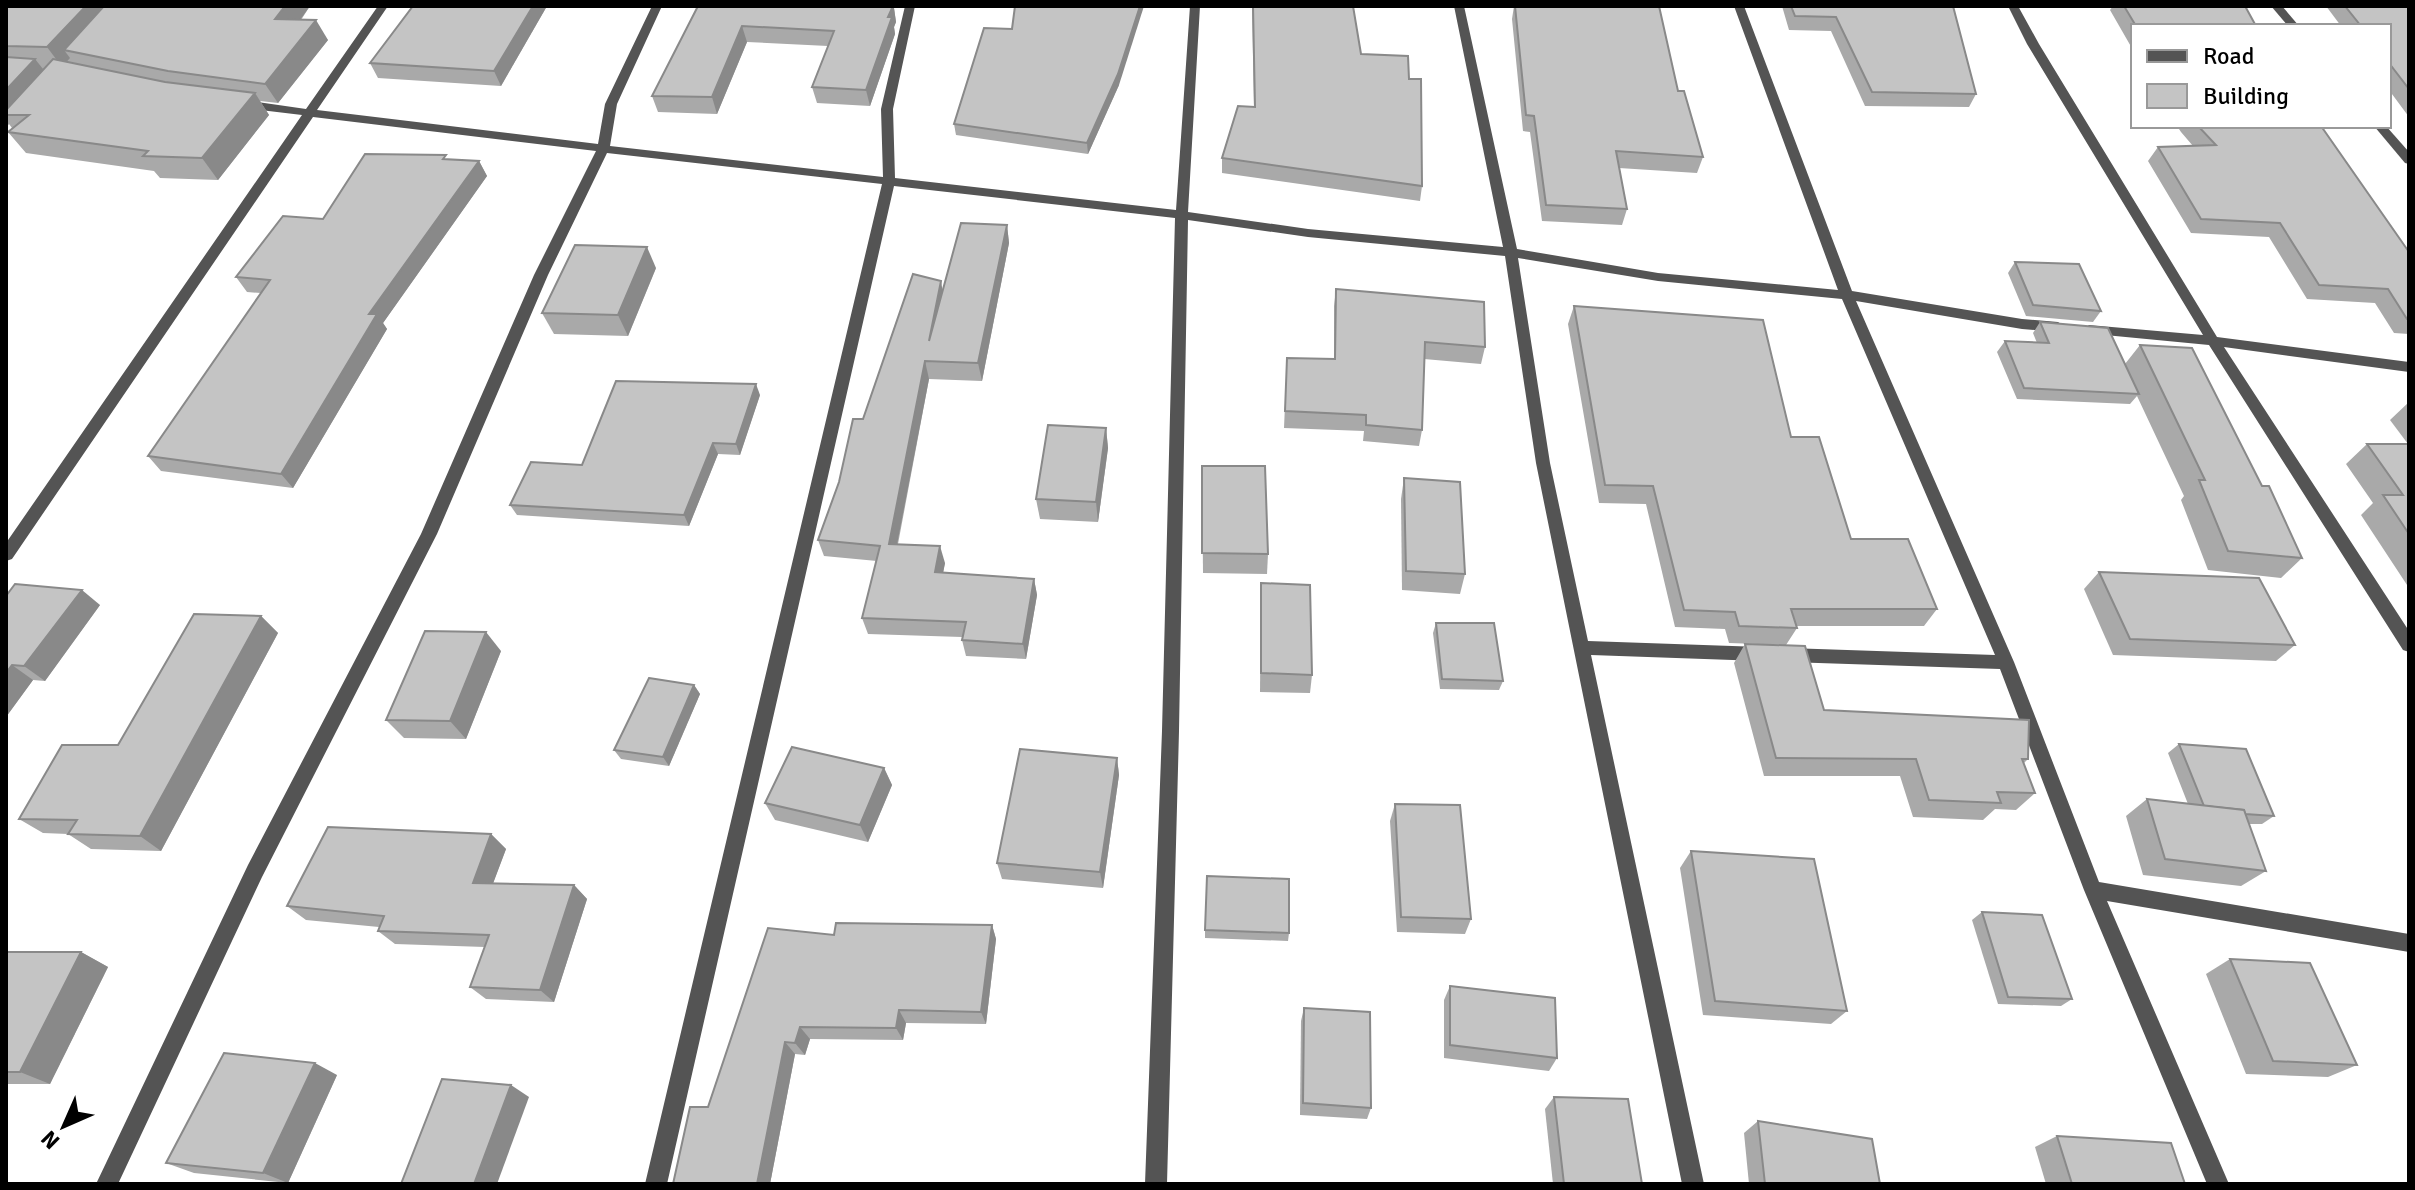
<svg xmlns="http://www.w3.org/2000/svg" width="2415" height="1190" font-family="Signika,sans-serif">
	<rect width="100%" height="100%" fill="#fff"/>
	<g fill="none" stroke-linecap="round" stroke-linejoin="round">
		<!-- street -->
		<g fill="#545454" fill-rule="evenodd">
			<path d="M378 6H388L317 110 598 144 605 104 652 6H662L617 104 610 146 883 177 881 109 905 6H915L893 109 895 178 1176 210 1190 6H1200L1188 212 1308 229 1503 247 1454 6H1464L1517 249 1658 273 1838 290 1734 6H1744L1852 291 2022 319 2058 322 2065 327 2058 332 2022 329 1856 301 2014 662 2099 882 2409 934V952L2107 901 2229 1184H2207L2084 890 2000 669 1788 662 1782 660 1780 655 1782 650 1788 648 1995 655 1842 299 1658 281 1518 258 1550 463 1588 641 1761 647 1767 649 1769 654 1767 659 1761 661 1591 655 1704 1184H1682L1536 463 1505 256 1308 237 1188 220 1179 731 1167 1184H1145L1162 731 1175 218 894 186 667 1184H645L882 184 607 153 548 275 437 534 262 877 118 1184H96L248 865 421 534 534 275 596 151 313 117 12 559 6 561V543L302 115 243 108 237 104 243 100 306 109Z"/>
			<path d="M2008 6H2018L2039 44 2217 337 2409 362V372L2224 347 2409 631V652L2403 650 2209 345 2084 333 2082 330 2089 325 2203 335 2027 44Z"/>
			<path d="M2271 6H2282L2299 26H2288Z"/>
			<path d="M2374 126H2386L2409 152V164L2405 163Z"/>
		</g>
	</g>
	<!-- wall -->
	<g fill="#a9a9a9">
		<path d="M6 6H310L301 20 328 40 278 103 260 101 269 115 218 180 160 178 154 171 26 153 8 132 12 128 9 124 6 128Z"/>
		<path d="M547 6 501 86 378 78 370 63Z"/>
		<path d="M698 6H894V8L896 22 894 27 895 34 870 106 817 103 812 87 828 46 747 42 717 114 658 112 652 96Z"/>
		<path d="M1252 6H1353L1361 54 1409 79 1422 186 1420 201 1222 173V158L1254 107Z"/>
		<path d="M1514 6H1659L1678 91 1703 157 1697 173 1619 168 1627 209 1622 225 1542 221 1530 132 1523 131 1512 19Z"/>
		<path d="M1782 6H1953L1976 94 1969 107 1865 106 1831 31 1789 30Z"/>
		<path d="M2113 6H2245L2256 26H2133V50L2110 10Z"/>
		<path d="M2326 6H2409V117L2389 90V26H2341Z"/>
		<path d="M1012 29 1119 85 1088 154 956 135 954 124Z"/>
		<path d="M2177 126H2321L2409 252V334L2394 333 2375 303 2307 299 2269 237 2191 233 2148 161 2158 147 2193 146 2181 132Z"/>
		<path d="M448 159 479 161 487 176 383 323 387 329 293 488 161 471 148 456 261 293 247 292 236 277 323 219Z"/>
		<path d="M1007 225 1009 243 982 381 929 379 898 544 945 563 943 573 1034 579 1037 595 1026 659 966 656 962 640V637L868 634 862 618 877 561 824 556 818 540 863 419 943 291Z"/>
		<path d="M2015 262 2101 311 2093 322 2026 316 2008 273Z"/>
		<path d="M656 268 628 336 554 334 542 313Z"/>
		<path d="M1336 289 1485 347 1481 364 1424 359 1422 430 1419 446 1363 441 1364 431 1284 428 1287 358 1334 359V306Z"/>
		<path d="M1574 306 1791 437 1851 539 1937 609 1924 626H1797V628L1786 645 1729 643 1725 629 1675 627 1646 504 1599 503 1568 324Z"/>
		<path d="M2040 322 2125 364 2140 345 2262 486 2302 558 2281 578 2208 570 2181 500 2184 496 2137 396 2130 404 2017 399 1997 352 2005 341 2037 343 2033 333Z"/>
		<path d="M760 395 740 455 718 454 689 526 517 515 510 505 582 465Z"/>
		<path d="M2409 402V588L2361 515 2373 503 2346 464 2367 444H2408L2390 420Z"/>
		<path d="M1106 428 1108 448 1098 522 1040 519 1036 499Z"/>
		<path d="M1202 466 1268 554 1267 574 1203 573Z"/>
		<path d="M1404 478 1465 574 1460 594 1402 590 1401 499Z"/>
		<path d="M2099 572 2295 645 2276 661 2113 655 2084 589Z"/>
		<path d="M1261 583 1312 675 1310 693 1260 692Z"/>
		<path d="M6 596 100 605 45 681 33 680 6 717Z"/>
		<path d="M261 616 278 633 161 851 91 849 68 834 43 833 19 819 118 745Z"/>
		<path d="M1436 623 1503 681 1499 690 1440 689 1433 633Z"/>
		<path d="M1745 644 1824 710 2028 759 2024 763 2035 793 2016 810 1995 809 1983 820 1913 817 1900 776H1764L1734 663Z"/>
		<path d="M501 651 466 739 404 738 386 720Z"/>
		<path d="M694 685 700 694 669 766 621 759 614 750Z"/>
		<path d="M2179 744 2274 816 2262 824H2248L2266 871 2241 886 2143 875 2126 816 2147 799 2188 804 2168 753Z"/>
		<path d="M1117 758 1119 775 1103 888 1002 879 997 863Z"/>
		<path d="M884 768 892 785 868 842 775 820 765 803Z"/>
		<path d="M1395 804 1471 919 1465 934 1397 932 1390 821Z"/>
		<path d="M491 834 506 849 493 883 574 885 587 899 554 1002 486 999 470 987 485 947 395 944 378 931 379 927 306 920 287 906Z"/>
		<path d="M1691 851 1847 1011 1831 1024 1703 1015 1680 868Z"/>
		<path d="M1982 912 2072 999 2061 1006 1998 1004 1972 920Z"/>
		<path d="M992 925 996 939 986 1024 906 1023 903 1040 810 1039 805 1055 795 1054 770 1184H673L708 1107 834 935Z"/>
		<path d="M1205 930 1289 933 1288 941 1205 938Z"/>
		<path d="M6 952H81L108 967 50 1084H6Z"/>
		<path d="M2230 959 2357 1065 2328 1077 2246 1074 2206 974Z"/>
		<path d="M1450 986 1557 1058 1549 1071 1444 1058V1000Z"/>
		<path d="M1304 1008 1371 1108 1367 1119 1300 1115 1301 1021Z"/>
		<path d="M337 1075 288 1183 194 1173 166 1163Z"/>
		<path d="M1554 1097 1642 1184H1553L1545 1109Z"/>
		<path d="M1758 1121 1880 1184H1749L1744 1133Z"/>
		<path d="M2057 1136 2185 1184H2046L2035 1147Z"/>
	</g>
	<!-- shaded-wall -->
	<g fill="#898989">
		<path d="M86 6H118L64 50 70 58 62 67 47 47Z"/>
		<path d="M285 6H310L287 38 275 19Z"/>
		<path d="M533 6H547L501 86 494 71Z"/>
		<path d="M885 6H894V8L896 22 894 27 895 34 870 106 866 90Z"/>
		<path d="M1140 6H1144L1119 85 1088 154 1087 143Z"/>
		<path d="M316 20 328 40 278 103 265 84Z"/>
		<path d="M742 26 747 42 717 114 712 97Z"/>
		<path d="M35 59 51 79 6 115V90Z"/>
		<path d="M255 93 269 115 218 180 202 158Z"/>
		<path d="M479 161 487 176 383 323 387 329 293 488 281 474 369 314Z"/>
		<path d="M1007 225 1009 243 982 381 978 363Z"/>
		<path d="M647 247 656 268 628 336 618 315Z"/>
		<path d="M941 281 944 299 929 341Z"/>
		<path d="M925 361 929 379 894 560 889 544Z"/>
		<path d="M756 384 760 395 740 455 736 444Z"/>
		<path d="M1106 428 1108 448 1098 522 1096 502Z"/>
		<path d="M713 443 718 454 689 526 684 515Z"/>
		<path d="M940 546 945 563 940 588 935 572Z"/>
		<path d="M1034 579 1037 595 1026 659 1023 644Z"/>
		<path d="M82 590 100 605 45 681 24 666Z"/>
		<path d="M261 616 278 633 161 851 140 836Z"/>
		<path d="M486 632 501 651 466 739 450 721Z"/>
		<path d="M12 665 33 680 6 717V673Z"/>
		<path d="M694 685 700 694 669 766 663 757Z"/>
		<path d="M1117 758 1119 775 1103 888 1100 872Z"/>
		<path d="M884 768 892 785 868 842 860 825Z"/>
		<path d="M491 834 506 849 488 897 473 883Z"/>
		<path d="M574 885 587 899 554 1002 540 990Z"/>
		<path d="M992 925 996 939 986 1024 981 1012Z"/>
		<path d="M81 952 108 967 50 1084 20 1072Z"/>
		<path d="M899 1010 906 1023 903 1040 896 1028Z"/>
		<path d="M800 1027 810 1039 805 1055 795 1043Z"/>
		<path d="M785 1042 795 1054 770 1184H757Z"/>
		<path d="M315 1063 337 1075 288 1183 263 1173Z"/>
		<path d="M511 1085 529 1097 497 1184H474Z"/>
	</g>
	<!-- building -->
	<g fill="#c4c4c4" stroke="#898989" stroke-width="2">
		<path d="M6 6H86L47 47 6 46Z"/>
		<path d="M104 6H285L275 19 316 20 265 84 168 71 64 50Z"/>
		<path d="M413 6H533L494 71 370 63Z"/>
		<path d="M698 6H893L888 17H892L866 90 812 87 834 31 742 26 712 97 652 96Z"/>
		<path d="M1015 6H1140L1118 74 1087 143 954 124 984 28 1012 29Z"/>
		<path d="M1253 6H1353L1361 54 1408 56 1409 79H1421L1422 186 1222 158 1238 106 1255 107Z"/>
		<path d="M1515 6H1659L1678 91H1684L1703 157 1616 151 1627 209 1546 205 1534 116 1526 115Z"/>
		<path d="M1791 6H1953L1976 94 1872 92 1836 17 1795 16Z"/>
		<path d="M2124 6H2245L2256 26H2136Z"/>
		<path d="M2345 6H2409V89L2389 63V26H2361Z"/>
		<path d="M6 57 35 59 6 90Z"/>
		<path d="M53 59 165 82 255 93 202 158 143 156 148 151 8 132 29 115H6V110Z"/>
		<path d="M2198 126H2321L2409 252V319H2407L2388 289 2319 285 2280 223 2201 219 2158 147 2216 145Z"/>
		<path d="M365 154 446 155 443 159 479 161 369 314H377L281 474 148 456 270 280 236 277 283 216 323 219Z"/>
		<path d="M961 223 1007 225 978 363 925 361 889 544 940 546 935 572 1034 579 1023 644 962 640 966 622 862 618 880 546 818 540 839 482 853 419H863L913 274 941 281 929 341Z"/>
		<path d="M575 245 647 247 618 315 542 313Z"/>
		<path d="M2015 262 2079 264 2101 311 2033 305Z"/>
		<path d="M1336 289 1484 302 1485 347 1425 342 1422 430 1366 425V415L1285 411 1287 358 1335 359Z"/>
		<path d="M1574 306 1763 320 1791 437H1819L1851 539H1908L1937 609H1791L1797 628 1739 626 1735 612 1684 610 1653 486 1605 485Z"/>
		<path d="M2040 322 2108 328 2139 394 2024 388 2005 341 2049 343Z"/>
		<path d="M2140 345 2192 348 2262 486H2269L2302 558 2228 551 2199 480H2205Z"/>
		<path d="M616 381 756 384 736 444 713 443 684 515 510 505 531 462 582 465Z"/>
		<path d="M1048 425 1106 428 1096 502 1036 499Z"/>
		<path d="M2367 444H2409V534L2383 495H2403Z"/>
		<path d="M1202 466H1265L1268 554 1202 553Z"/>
		<path d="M1404 478 1460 482 1465 574 1406 571Z"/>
		<path d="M2099 572 2259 578 2295 645 2130 639Z"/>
		<path d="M1261 583 1310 585 1312 675 1261 673Z"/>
		<path d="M15 584 82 590 24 666 12 665 6 673V596Z"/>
		<path d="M194 614 261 616 140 836 68 834 77 820 19 819 62 745H118Z"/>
		<path d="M1436 623H1494L1503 681 1442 679Z"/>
		<path d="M425 631 486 632 450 721 386 720Z"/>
		<path d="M1745 644 1805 646 1824 710 2029 720 2028 759H2022L2035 793 1997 792 2001 803 1929 800 1916 759 1776 758Z"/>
		<path d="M649 678 694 685 663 757 614 750Z"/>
		<path d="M2179 744 2246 749 2274 816 2245 814 2244 810 2204 806Z"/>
		<path d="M792 747 884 768 860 825 765 803Z"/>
		<path d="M1020 749 1117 758 1100 872 997 863Z"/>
		<path d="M2147 799 2244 810 2266 871 2165 859Z"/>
		<path d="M1395 804 1460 805 1471 919 1401 917Z"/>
		<path d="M328 827 491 834 473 883 574 885 540 990 470 987 489 935 378 931 384 916 287 906Z"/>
		<path d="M1691 851 1814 859 1847 1011 1715 1001Z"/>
		<path d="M1207 876 1289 879V933L1205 930Z"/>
		<path d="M1982 912 2042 915 2072 999 2008 997Z"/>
		<path d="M836 923 992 925 981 1012 899 1010 896 1028 800 1027 795 1043 785 1042 757 1184H673L690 1107H708L768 928 834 935Z"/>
		<path d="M6 952H81L20 1072H6Z"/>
		<path d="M2230 959 2310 963 2357 1065 2273 1061Z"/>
		<path d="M1450 986 1555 998 1557 1058 1450 1045Z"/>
		<path d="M1304 1008 1370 1012 1371 1108 1303 1103Z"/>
		<path d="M224 1053 315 1063 263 1173 166 1163Z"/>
		<path d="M442 1079 511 1085 474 1184H401Z"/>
		<path d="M1554 1097 1628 1099 1642 1184H1564Z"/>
		<path d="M1758 1121 1872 1139 1880 1184H1765Z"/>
		<path d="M2057 1136 2171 1143 2185 1184H2072Z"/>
	</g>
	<!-- border -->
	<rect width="2415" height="1190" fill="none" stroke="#000000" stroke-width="16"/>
	<!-- legend -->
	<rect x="2131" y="24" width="260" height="104" fill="#ffffff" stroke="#999999" stroke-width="2"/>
	<rect x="2147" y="50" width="40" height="12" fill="#545454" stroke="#999999" stroke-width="2"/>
	<text x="2203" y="64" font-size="24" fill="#000000">Road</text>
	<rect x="2147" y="84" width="40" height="24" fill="#c4c4c4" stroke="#999999" stroke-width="2"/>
	<text x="2203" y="104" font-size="24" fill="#000000">Building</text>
	<!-- north arrow -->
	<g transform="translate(64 1126) rotate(225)" stroke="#ffffff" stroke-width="6" paint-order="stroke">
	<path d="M0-6L14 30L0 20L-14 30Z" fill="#000000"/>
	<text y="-12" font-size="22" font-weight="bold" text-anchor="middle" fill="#000000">N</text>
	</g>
</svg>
